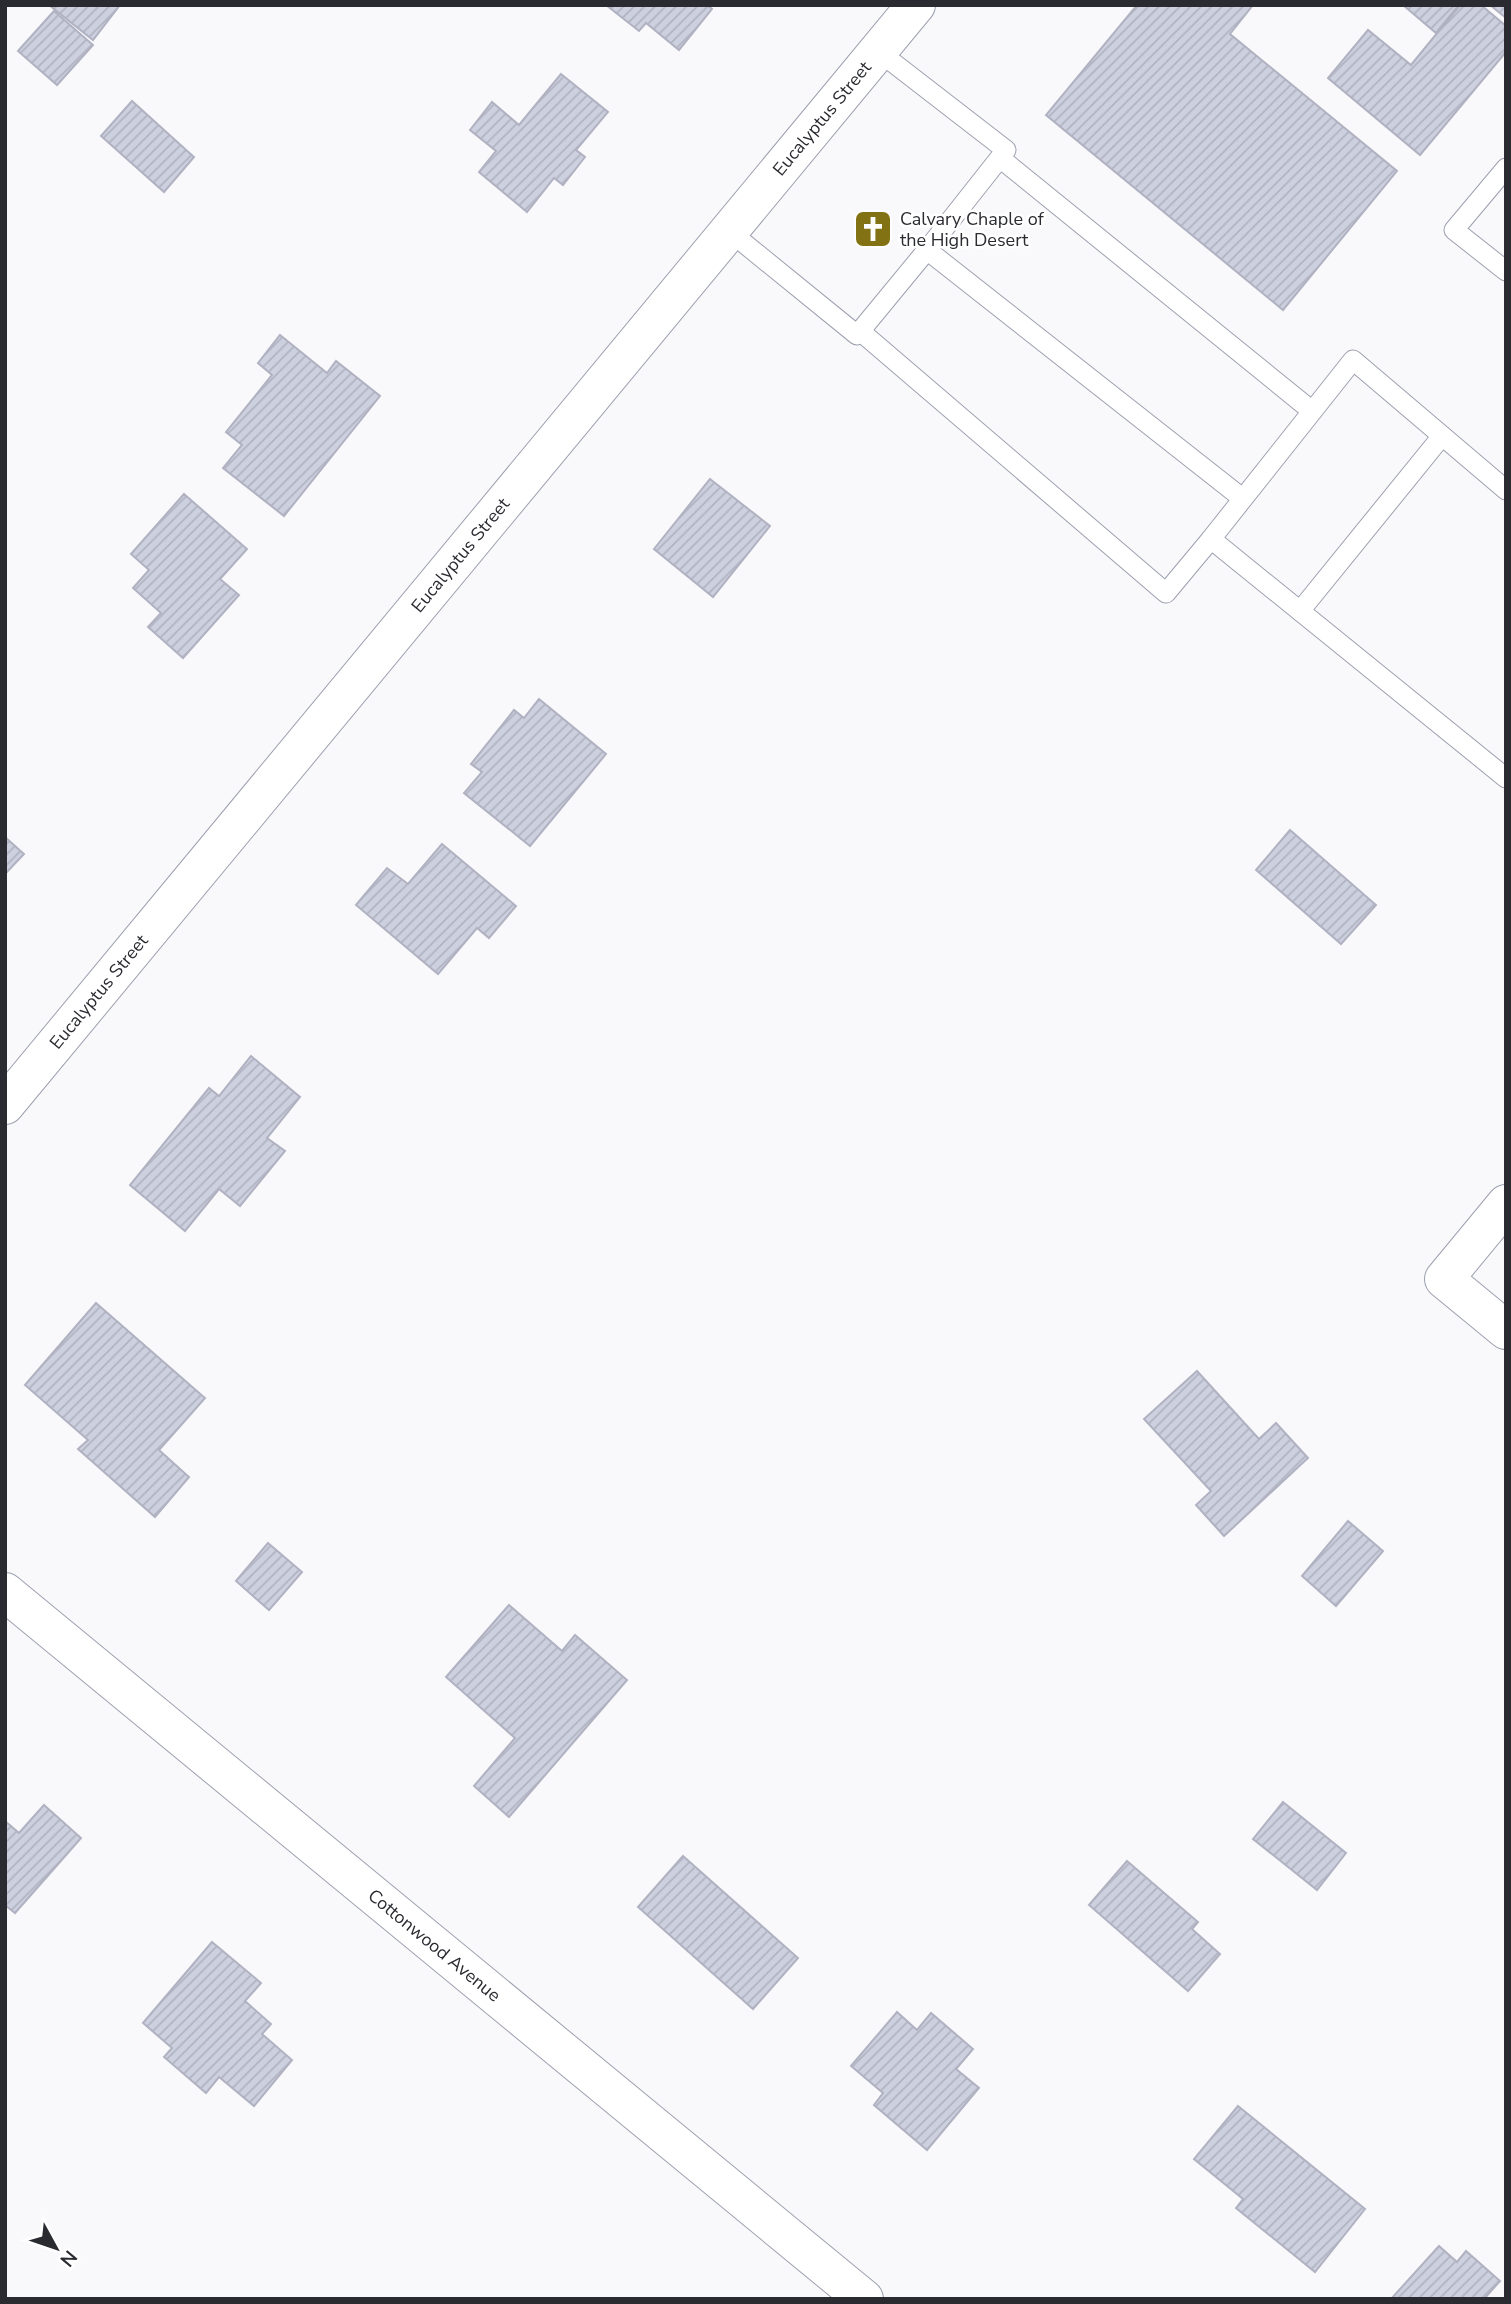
<svg xmlns="http://www.w3.org/2000/svg" width="1511" height="2304" font-family="'Nunito Sans',sans-serif">
	<defs>
		<pattern id="building-hatch" width="6" height="6" patternUnits="userSpaceOnUse" patternTransform="scale(1.75)"><rect width="6" height="6" fill="#cdd0df"/><path d="M-1 1l2-2M0 6l6-6M5 7l2-2" fill="none" stroke="#b0b3c0"/></pattern>
	</defs>
	<rect width="100%" height="100%" fill="#f9f9fc"/>
	<!-- building -->
	<g fill="url(#building-hatch)" stroke="#b0b2c2" stroke-width="2">
		<path d="M49 5H120L93 40Z"/>
		<path d="M606 5H707L712 9 679 50 646 23 639 31Z"/>
		<path d="M1137 5H1253L1230 34 1397 171 1283 310 1046 115Z"/>
		<path d="M1403 5H1459L1436 33Z"/>
		<path d="M1460 5H1481L1506 26V52L1420 155 1328 78 1368 30 1411 65Z"/>
		<path d="M1490 5H1506V18Z"/>
		<path d="M54 11 93 45 57 85 18 51Z"/>
		<path d="M561 74 608 112 576 150 585 157 563 185 554 178 527 212 479 172 496 151 470 130 492 102 519 125Z"/>
		<path d="M132 101 194 157 164 192 101 136Z"/>
		<path d="M280 335 327 373 336 361 380 396 284 516 223 468 242 445 226 432 272 375 258 363Z"/>
		<path d="M710 479 770 526 713 597 654 549Z"/>
		<path d="M184 494 247 549 220 579 239 595 183 658 148 627 161 613 133 588 149 570 131 554Z"/>
		<path d="M539 699 606 754 530 846 464 793 482 772 471 764 514 710 524 718Z"/>
		<path d="M1290 830 1376 905 1341 944 1256 870Z"/>
		<path d="M5 837 24 854 5 874Z"/>
		<path d="M442 844 516 906 489 938 477 928 438 974 356 905 387 868 408 884Z"/>
		<path d="M251 1056 300 1097 267 1138 285 1151 240 1206 219 1189 185 1231 130 1185 209 1088 219 1096Z"/>
		<path d="M96 1303 205 1398 159 1450 189 1477 155 1517 78 1449 88 1440 25 1385Z"/>
		<path d="M1197 1371 1259 1439 1276 1423 1308 1458 1224 1536 1196 1505 1211 1491 1144 1419Z"/>
		<path d="M1348 1521 1383 1551 1336 1606 1302 1576Z"/>
		<path d="M268 1543 302 1572 269 1610 236 1581Z"/>
		<path d="M509 1605 562 1651 575 1635 627 1680 509 1817 474 1786 515 1738 446 1677Z"/>
		<path d="M1283 1802 1346 1853 1317 1890 1253 1839Z"/>
		<path d="M44 1805 81 1838 15 1913 5 1905V1821L19 1833Z"/>
		<path d="M683 1856 798 1958 753 2009 638 1907Z"/>
		<path d="M1127 1861 1198 1922 1192 1929 1220 1954 1188 1991 1089 1905Z"/>
		<path d="M212 1942 261 1983 245 2001 271 2024 262 2034 292 2060 254 2106 219 2077 206 2093 164 2057 172 2048 143 2023Z"/>
		<path d="M897 2012 917 2030 931 2013 973 2049 956 2069 979 2088 927 2150 874 2105 883 2093 851 2066Z"/>
		<path d="M1238 2106 1365 2209 1315 2272 1236 2208 1243 2199 1194 2159Z"/>
		<path d="M1439 2246 1457 2262 1466 2251 1500 2281 1484 2299H1391Z"/>
	</g>
	<g fill="none" stroke-linecap="round" stroke-linejoin="round">
		<defs>
			<g id="service">
				<path d="M878 51 1006 150 927 250"/>
				<path d="M1000 158 1312 411"/>
				<path d="M1506 168 1454 230 1506 271"/>
				<path d="M729 231 857 335 927 250 1242 498"/>
				<path d="M860 331 1166 593 1211 539"/>
				<path d="M1506 490 1353 360 1211 539 1506 778"/>
				<path d="M1300 611 1442 436"/>
			</g>
			<path id="minor" d="M1506 1204 1444 1279 1506 1330"/>
			<g id="tertiary">
				<path id="s1" d="M5 1592 864 2299"/>
			</g>
			<g id="secondary">
				<path id="s2" d="M5 1105 916 5"/>
			</g>
		</defs>
		<!-- service casing -->
		<use href="#service" stroke="#9da0af" stroke-width="21"/>
		<!-- minor casing -->
		<use href="#minor" stroke="#9da0af" stroke-width="40"/>
		<!-- tertiary casing -->
		<use href="#tertiary" stroke="#9da0af" stroke-width="40"/>
		<!-- secondary casing -->
		<use href="#secondary" stroke="#9da0af" stroke-width="40"/>
		<!-- service -->
		<use href="#service" stroke="#fff" stroke-width="19"/>
		<!-- minor -->
		<use href="#minor" stroke="#fff" stroke-width="38"/>
		<!-- tertiary -->
		<use href="#tertiary" stroke="#fff" stroke-width="38"/>
		<!-- secondary -->
		<use href="#secondary" stroke="#fff" stroke-width="38"/>
	</g>
	<!-- icons -->
	<defs>
		<symbol id="church-square" viewBox="-11 -11 22 22"><rect x="-9" y="-9" width="18" height="18" rx="4" fill="#837213" stroke="#fff"/><path d="M-1.2-6h2.4v3.5h3.3v2.4h-3.3V6h-2.4V-.1h-3.3v-2.4h3.3Z" fill="#fff"/></symbol>
	</defs>
	<g fill-rule="evenodd">
		<use href="#church-square" x="851" y="207" width="44" height="44"/>
	</g>
	<g text-anchor="middle" stroke-width="5" stroke-linejoin="round" paint-order="stroke">
		<!-- street labels -->
		<g font-size="18" fill="#2a2b31" stroke="#fff">
			<text dy="6" stroke="none"><textPath href="#s2" startOffset="1281">Eucalyptus Street</textPath></text>
			<text dy="6" stroke="none"><textPath href="#s2" startOffset="714">Eucalyptus Street</textPath></text>
			<text dy="6" stroke="none"><textPath href="#s2" startOffset="147">Eucalyptus Street</textPath></text>
			<text dy="6" stroke="none"><textPath href="#s1" startOffset="556">Cottonwood Avenue</textPath></text>
		</g>
		<!-- poi labels -->
		<g font-size="18" fill="#2a2b31" stroke="#fff" text-anchor="start">
			<text x="900" y="225">Calvary Chaple of<tspan x="900" dy="21">the High Desert</tspan></text>
		</g>
	</g>
	<!-- border -->
	<rect width="1511" height="2304" fill="none" stroke="#2a2b31" stroke-width="14"/>
	<!-- north arrow -->
	<g transform="translate(56 2248) rotate(130)" stroke="#ffffff" stroke-width="5" paint-order="stroke">
	<path d="M0-5L12 26L0 18L-12 26Z" fill="#2a2b31"/>
	<text y="-10" font-size="19" font-weight="bold" text-anchor="middle" fill="#2a2b31">N</text>
	</g>
</svg>
